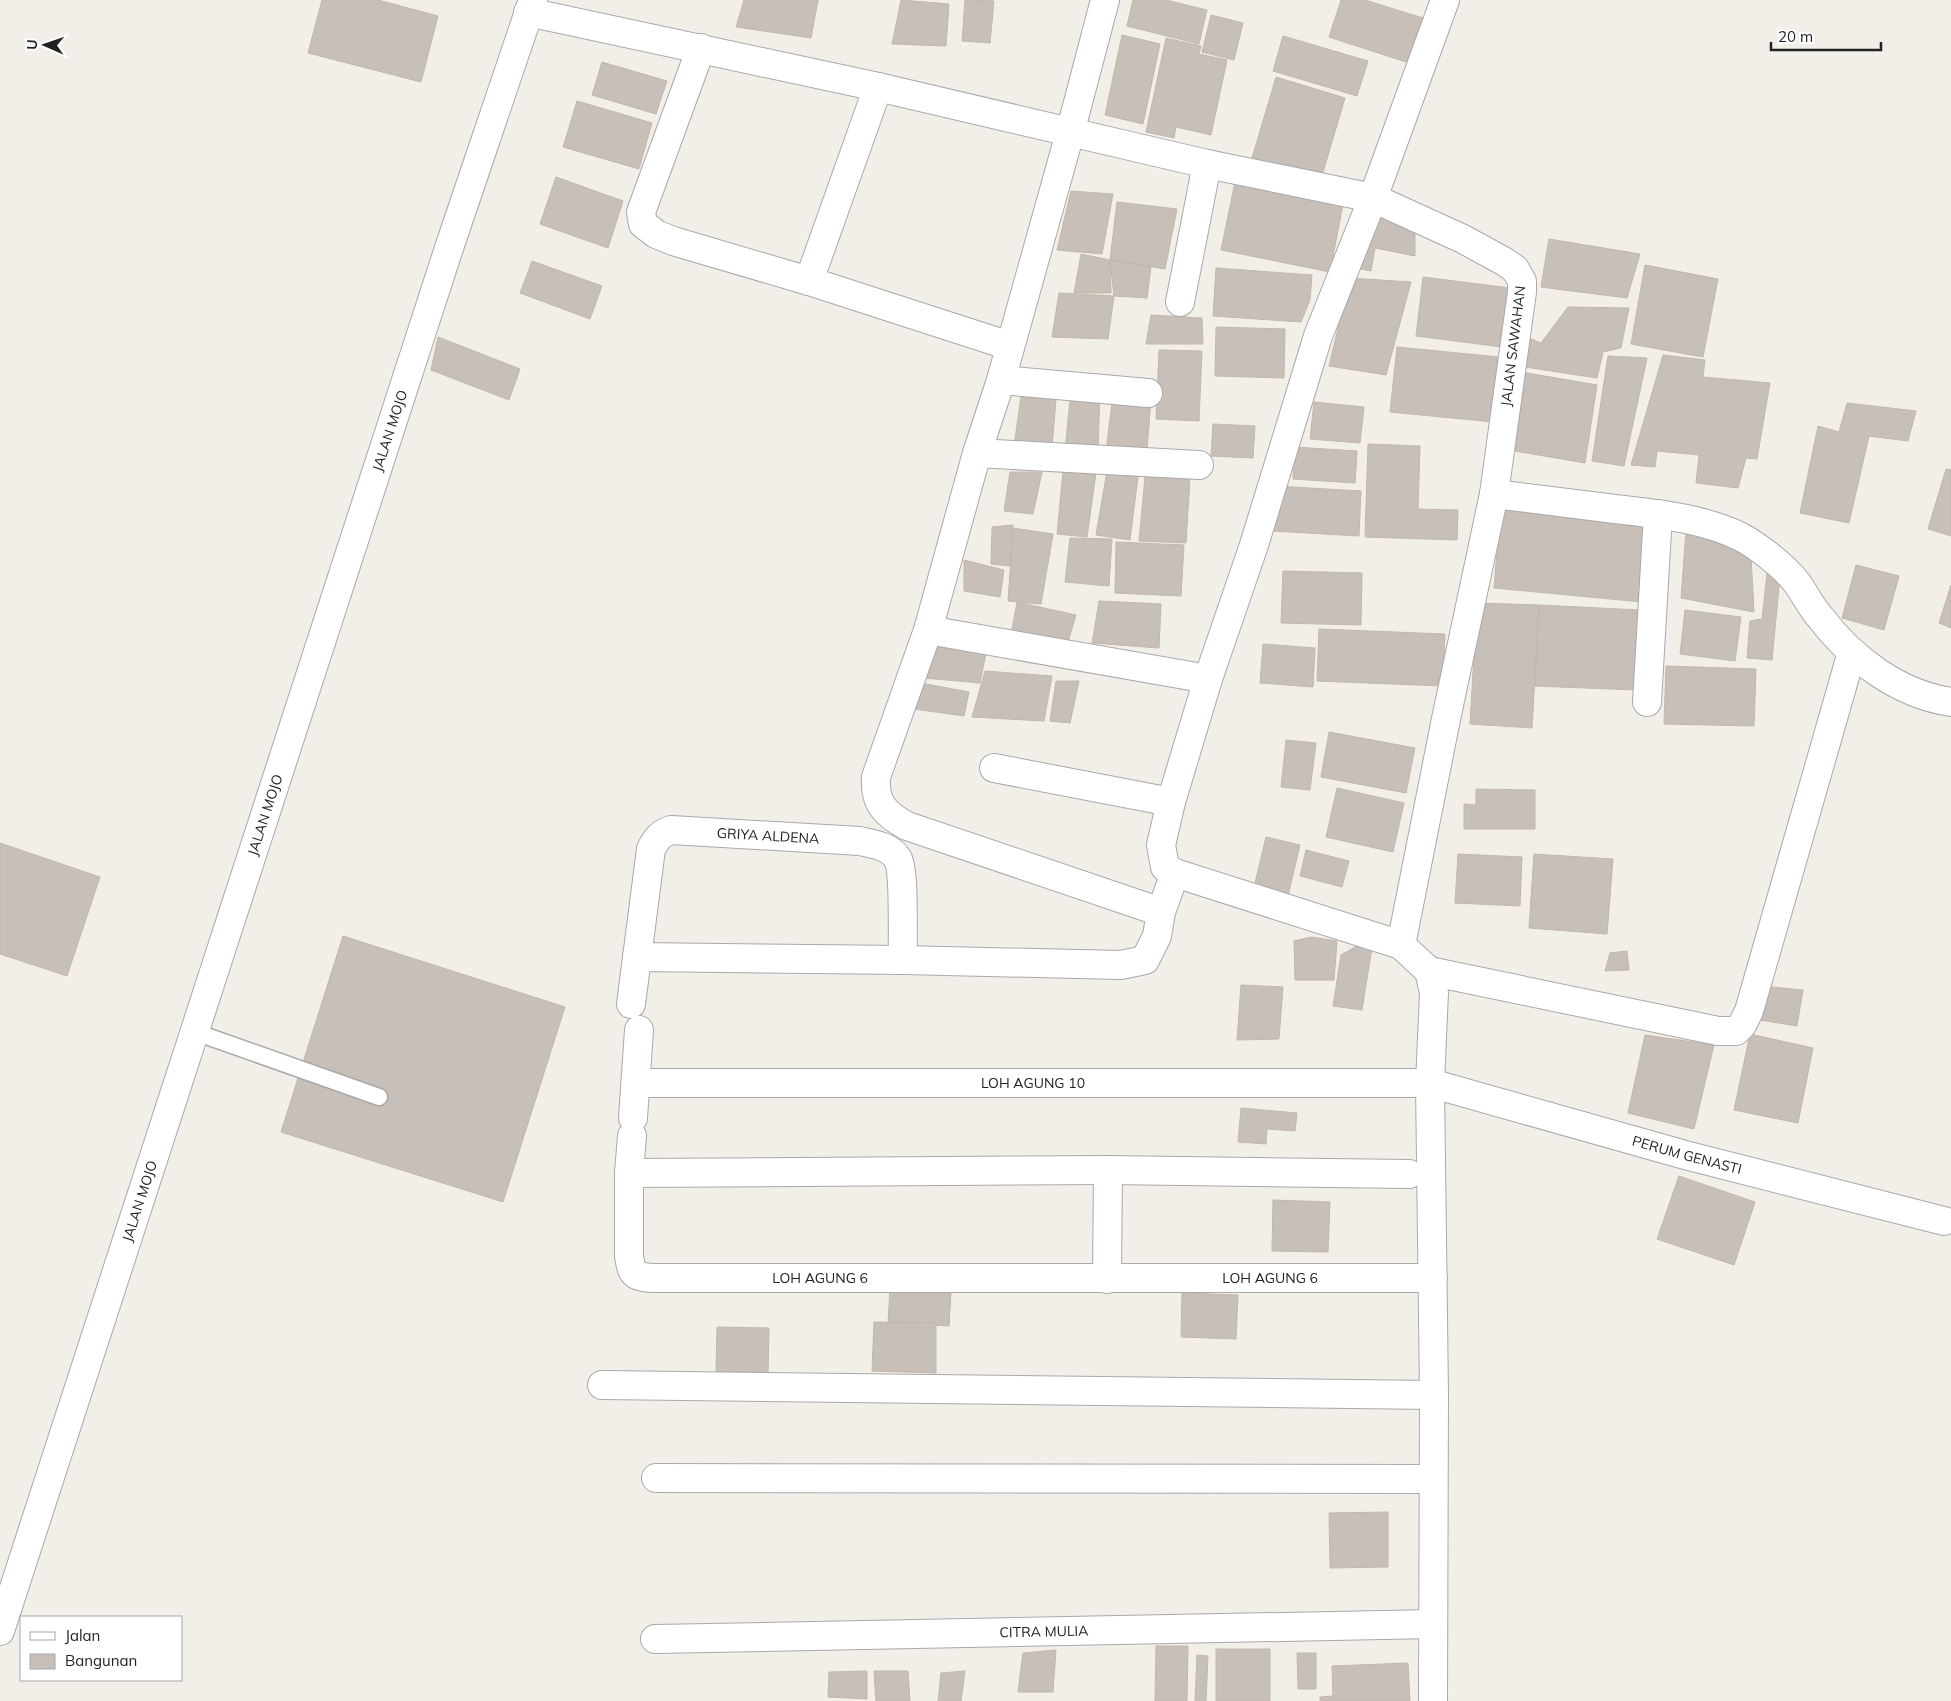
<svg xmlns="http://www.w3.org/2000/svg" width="1951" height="1701" font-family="Mulish,sans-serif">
	<rect width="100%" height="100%" fill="#f2efe9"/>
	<!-- building -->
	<g fill="#c7bfb8" stroke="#c4b6ab">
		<path d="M322 0H378L438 16 421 82 308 53Z"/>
		<path d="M744 0H818L811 38 736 27Z"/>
		<path d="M901 0 949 4 946 46 892 44Z"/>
		<path d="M965 0 994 1 990 43 962 41Z"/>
		<path d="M1133 0H1166L1207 10 1199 44 1127 26Z"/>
		<path d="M1341 0H1365L1426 19 1412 64 1329 37Z"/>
		<path d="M1211 15 1243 23 1234 60 1202 52Z"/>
		<path d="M1122 35 1160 44 1143 124 1105 115Z"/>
		<path d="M1283 36 1368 61 1357 96 1273 71Z"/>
		<path d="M1166 38 1201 46 1199 54 1227 60 1211 135 1176 127 1174 138 1146 132Z"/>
		<path d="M602 62 667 81 656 114 592 95Z"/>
		<path d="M1276 77 1345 98 1321 179 1252 158Z"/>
		<path d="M577 101 652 123 639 169 563 147Z"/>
		<path d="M556 177 623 201 608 248 540 224Z"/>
		<path d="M1236 177 1344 199 1330 272 1221 250Z"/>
		<path d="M1071 191 1113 194 1102 254 1057 250Z"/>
		<path d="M1117 202 1177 209 1165 269 1110 260Z"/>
		<path d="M1371 211 1415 224V256L1375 248 1371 271 1356 268Z"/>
		<path d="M1549 239 1640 254 1627 298 1541 287Z"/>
		<path d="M1081 254 1110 260 1111 293H1074Z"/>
		<path d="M1110 260 1151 267 1147 298 1114 296Z"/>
		<path d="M532 261 602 286 590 319 520 293Z"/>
		<path d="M1645 265 1718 279 1703 357 1631 344Z"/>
		<path d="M1216 268 1312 275 1310 300 1301 322 1213 316Z"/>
		<path d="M1423 277 1510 288 1502 347 1416 336Z"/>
		<path d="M1350 278 1411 282 1386 375 1329 366Z"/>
		<path d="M1059 293 1114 296 1108 339 1052 337Z"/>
		<path d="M1568 307 1629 308 1621 348 1603 352 1597 378 1525 367 1529 338 1541 343Z"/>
		<path d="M1151 315 1202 318 1203 344H1146Z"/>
		<path d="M1216 327 1285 329 1284 378 1215 376Z"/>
		<path d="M438 337 520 369 509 400 431 370Z"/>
		<path d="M1397 347 1499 357 1493 422 1390 412Z"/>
		<path d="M1159 350 1202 351 1199 421 1156 419Z"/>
		<path d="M1663 355 1705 360 1703 377 1770 383 1757 459 1746 458 1738 488 1696 483 1699 455 1657 451 1655 467 1631 465Z"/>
		<path d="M1608 356 1647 358 1624 466 1592 461Z"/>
		<path d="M1521 372 1597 385 1585 463 1509 450Z"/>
		<path d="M1057 388 1052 447 1014 446 1022 390Z"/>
		<path d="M1071 391H1100L1098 451 1065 450Z"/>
		<path d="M1113 395 1151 400 1147 449 1106 451Z"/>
		<path d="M1314 402 1364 407 1360 443 1310 439Z"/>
		<path d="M1847 403 1916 411 1908 441 1869 436 1849 523 1800 513 1818 426 1839 432Z"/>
		<path d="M1213 424 1255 426 1253 458 1211 456Z"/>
		<path d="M1368 444 1420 446 1418 509 1458 510 1457 540 1365 537Z"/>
		<path d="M1294 447 1357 451 1355 483 1293 479Z"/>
		<path d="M1108 465 1139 469 1130 540 1096 535Z"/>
		<path d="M1946 469 1951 470V536L1928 529Z"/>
		<path d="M1063 471 1096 473 1087 537 1057 534Z"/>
		<path d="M1010 472H1042L1033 514 1004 511Z"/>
		<path d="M1145 477 1190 478 1186 543 1139 541Z"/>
		<path d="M1275 486 1361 491 1359 536 1272 531Z"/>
		<path d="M1501 503 1650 517 1642 602 1494 588Z"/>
		<path d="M1013 525 1010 566 991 564 992 527Z"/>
		<path d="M1013 528 1053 534 1041 604 1008 601Z"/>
		<path d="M1686 531 1751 556 1754 612 1681 598Z"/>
		<path d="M1070 538 1112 539 1109 586 1065 582Z"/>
		<path d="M1116 542 1184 545 1181 596 1115 593Z"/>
		<path d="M964 560 1004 570 1000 597 964 591Z"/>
		<path d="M1768 565 1780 577 1772 660 1747 658 1750 621 1762 619Z"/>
		<path d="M1856 565 1899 576 1884 630 1842 618Z"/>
		<path d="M1283 571 1362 573 1361 625 1281 623Z"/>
		<path d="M1951 585V628L1939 623Z"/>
		<path d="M1099 601 1161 604 1159 648 1092 643Z"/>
		<path d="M1017 602 1076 615 1066 649 1010 640Z"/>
		<path d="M1477 603 1539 605 1532 728 1470 724Z"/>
		<path d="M1539 605 1639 610 1636 690 1535 686Z"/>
		<path d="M1685 610 1741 617 1735 661 1680 654Z"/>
		<path d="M1319 629 1445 634 1443 686 1317 681Z"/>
		<path d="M932 632 988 643 980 683 924 678Z"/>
		<path d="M1263 644 1315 648 1313 687 1260 683Z"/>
		<path d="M1666 666 1756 669 1754 726 1664 724Z"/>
		<path d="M985 671 1052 676 1044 721 972 717Z"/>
		<path d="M1056 681H1079L1070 723 1050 721Z"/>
		<path d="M915 682 969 692 964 716 914 709Z"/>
		<path d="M1329 732 1415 748 1406 793 1321 777Z"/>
		<path d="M1286 740 1316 743 1310 790 1281 787Z"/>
		<path d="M1337 788 1404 803 1393 852 1326 837Z"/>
		<path d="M1476 789 1535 790V829H1464V804L1476 805Z"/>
		<path d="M1266 837 1300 845 1288 896 1254 887Z"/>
		<path d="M0 843 100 877 67 976 0 954Z"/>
		<path d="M1306 850 1349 861 1342 887 1300 876Z"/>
		<path d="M1458 854 1522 857 1520 906 1455 903Z"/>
		<path d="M1534 854 1613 859 1607 934 1529 928Z"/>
		<path d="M343 936 565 1007 503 1202 281 1132Z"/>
		<path d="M1311 937 1337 941 1334 980H1295L1294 941Z"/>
		<path d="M1357 946 1372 948 1362 1010 1333 1006 1341 955Z"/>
		<path d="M1627 951 1629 970 1605 971 1610 953Z"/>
		<path d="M1241 985 1283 987 1279 1039 1237 1040Z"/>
		<path d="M1763 986 1803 990 1797 1026 1760 1020Z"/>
		<path d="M1750 1034 1813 1048 1798 1123 1734 1110Z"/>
		<path d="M1645 1035 1714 1045 1694 1129 1628 1113Z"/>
		<path d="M1241 1108 1297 1113 1295 1131 1267 1129 1266 1144 1238 1142Z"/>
		<path d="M1679 1176 1755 1202 1734 1265 1657 1239Z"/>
		<path d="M1273 1200 1330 1202 1328 1252 1272 1251Z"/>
		<path d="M890 1289 951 1293 949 1326 888 1322Z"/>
		<path d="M1182 1293 1238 1295 1236 1339 1181 1337Z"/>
		<path d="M874 1322 936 1323V1373L872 1371Z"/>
		<path d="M717 1327 769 1328 768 1374H716Z"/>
		<path d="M1388 1512V1567L1330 1568 1329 1513Z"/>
		<path d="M1156 1646H1188L1187 1701H1155Z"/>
		<rect x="1216" y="1649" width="54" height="52"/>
		<path d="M1056 1650 1053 1692H1018L1023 1653Z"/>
		<path d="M1297 1653H1316V1689H1298Z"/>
		<path d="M1197 1655 1208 1656 1206 1701H1195Z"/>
		<path d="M1408 1663 1410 1701H1320V1697L1333 1696 1332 1666Z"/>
		<path d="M867 1671V1699L828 1697 829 1672Z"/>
		<path d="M874 1671H908L910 1701H876Z"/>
		<path d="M965 1671 961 1701H938L941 1673Z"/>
	</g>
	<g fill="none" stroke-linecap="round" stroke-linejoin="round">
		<defs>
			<path id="service" d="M195 1032 379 1097"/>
			<g id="minor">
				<path d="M1105 0 1070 133 1001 380 977 453 928 630 876 777C874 803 885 814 907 826L1161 912"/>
				<path d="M528 12 878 87 1207 164 1373 198 1463 239 1505 262 1515 269 1522 281V292L1494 494 1446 719 1401 945"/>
				<path d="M701 48 641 212 643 224 656 234 673 241 809 281 878 87"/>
				<path d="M809 281 1010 346"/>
				<path d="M1180 302 1207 164"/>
				<path d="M1001 380 1148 393"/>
				<path d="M977 453 1199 465"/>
				<path d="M1494 494C1535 499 1575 504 1615 509 1657 514 1703 518 1741 537 1758 546 1785 567 1797 583 1805 594 1811 607 1820 617 1852 659 1898 694 1951 702"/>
				<path d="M928 630 1208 679"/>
				<path d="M1647 702 1658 514"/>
				<path d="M994 768 1171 802"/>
				<path d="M637 957 903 960 1121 965 1145 960 1157 936 1161 912 1175 873"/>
				<path d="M1429 971 1718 1031H1736L1742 1025 1749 1011 1852 652"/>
				<path id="s1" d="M631 1004 651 849C656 839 661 833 671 830L860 841C873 844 890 846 898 859 905 873 902 940 903 960"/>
				<path id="s2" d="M637 1083H1430L1685 1155 1944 1221"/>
				<path d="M633 1118 639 1030"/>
				<path id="s3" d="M632 1136 629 1173V1256C632 1274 633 1276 651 1278H1433"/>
				<path d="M629 1173 1108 1170 1409 1174"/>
				<path d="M1107 1279 1108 1170"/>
				<path d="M602 1385 1434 1395"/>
				<path d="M656 1478 1433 1479"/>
				<path id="s4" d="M655 1639 1433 1624"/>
				<path d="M1433 1701 1434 1395 1430 1083 1434 993 1429 971 1401 945 1175 873 1165 867 1161 845 1171 802 1208 679 1254 545 1318 336 1373 198 1445 0"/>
			</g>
			<g id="tertiary">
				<path id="s5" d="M0 1631 449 248 533 0"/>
			</g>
		</defs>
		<!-- service casing -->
		<use href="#service" stroke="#a9a9a9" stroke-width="19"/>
		<!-- minor casing -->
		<use href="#minor" stroke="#a9a9a9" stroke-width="30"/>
		<!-- tertiary casing -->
		<use href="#tertiary" stroke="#a9a9a9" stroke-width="30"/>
		<!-- service -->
		<use href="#service" stroke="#fff" stroke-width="16"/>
		<!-- minor -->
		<use href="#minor" stroke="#fff" stroke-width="28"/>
		<!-- tertiary -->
		<use href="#tertiary" stroke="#fff" stroke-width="28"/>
	</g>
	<g text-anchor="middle" stroke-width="4" stroke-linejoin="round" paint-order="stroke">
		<!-- street labels -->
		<g font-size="14" fill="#222" stroke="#fff">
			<text transform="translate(1513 346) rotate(-83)" y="5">JALAN SAWAHAN</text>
			<text dy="5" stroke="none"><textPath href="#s5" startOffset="1262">JALAN MOJO</textPath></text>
			<text dy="5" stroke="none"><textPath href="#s5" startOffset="858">JALAN MOJO</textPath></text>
			<text dy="5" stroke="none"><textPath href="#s1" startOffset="282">GRIYA ALDENA</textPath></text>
			<text dy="5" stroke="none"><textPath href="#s2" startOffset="396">LOH AGUNG 10</textPath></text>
			<text dy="5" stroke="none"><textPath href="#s2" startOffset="1060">PERUM GENASTI</textPath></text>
			<text dy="5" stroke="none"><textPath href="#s5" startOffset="452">JALAN MOJO</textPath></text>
			<text dy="5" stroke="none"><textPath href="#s3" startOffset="325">LOH AGUNG 6</textPath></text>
			<text dy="5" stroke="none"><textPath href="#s3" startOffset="775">LOH AGUNG 6</textPath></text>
			<text dy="5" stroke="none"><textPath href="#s4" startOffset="389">CITRA MULIA</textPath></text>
		</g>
	</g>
	<!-- legend -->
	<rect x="20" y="1616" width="162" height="65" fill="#ffffff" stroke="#a7a7a7"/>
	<rect x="30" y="1632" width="25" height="8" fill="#ffffff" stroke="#a7a7a7"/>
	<text x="65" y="1641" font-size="15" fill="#222222">Jalan</text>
	<rect x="30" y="1654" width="25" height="15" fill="#c7bfb8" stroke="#a7a7a7"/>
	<text x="65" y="1666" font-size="15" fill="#222222">Bangunan</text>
	<!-- north arrow -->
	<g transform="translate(45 45) rotate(272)" stroke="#ffffff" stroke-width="4" paint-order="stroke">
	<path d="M0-4L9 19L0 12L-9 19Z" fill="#222222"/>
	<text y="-8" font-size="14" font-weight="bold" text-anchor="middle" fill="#222222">U</text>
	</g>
	<!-- scale -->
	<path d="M1771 42v8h110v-8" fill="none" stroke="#222222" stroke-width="2.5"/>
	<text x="1778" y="42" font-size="15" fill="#222222" stroke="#ffffff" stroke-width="4" paint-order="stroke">20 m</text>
</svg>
